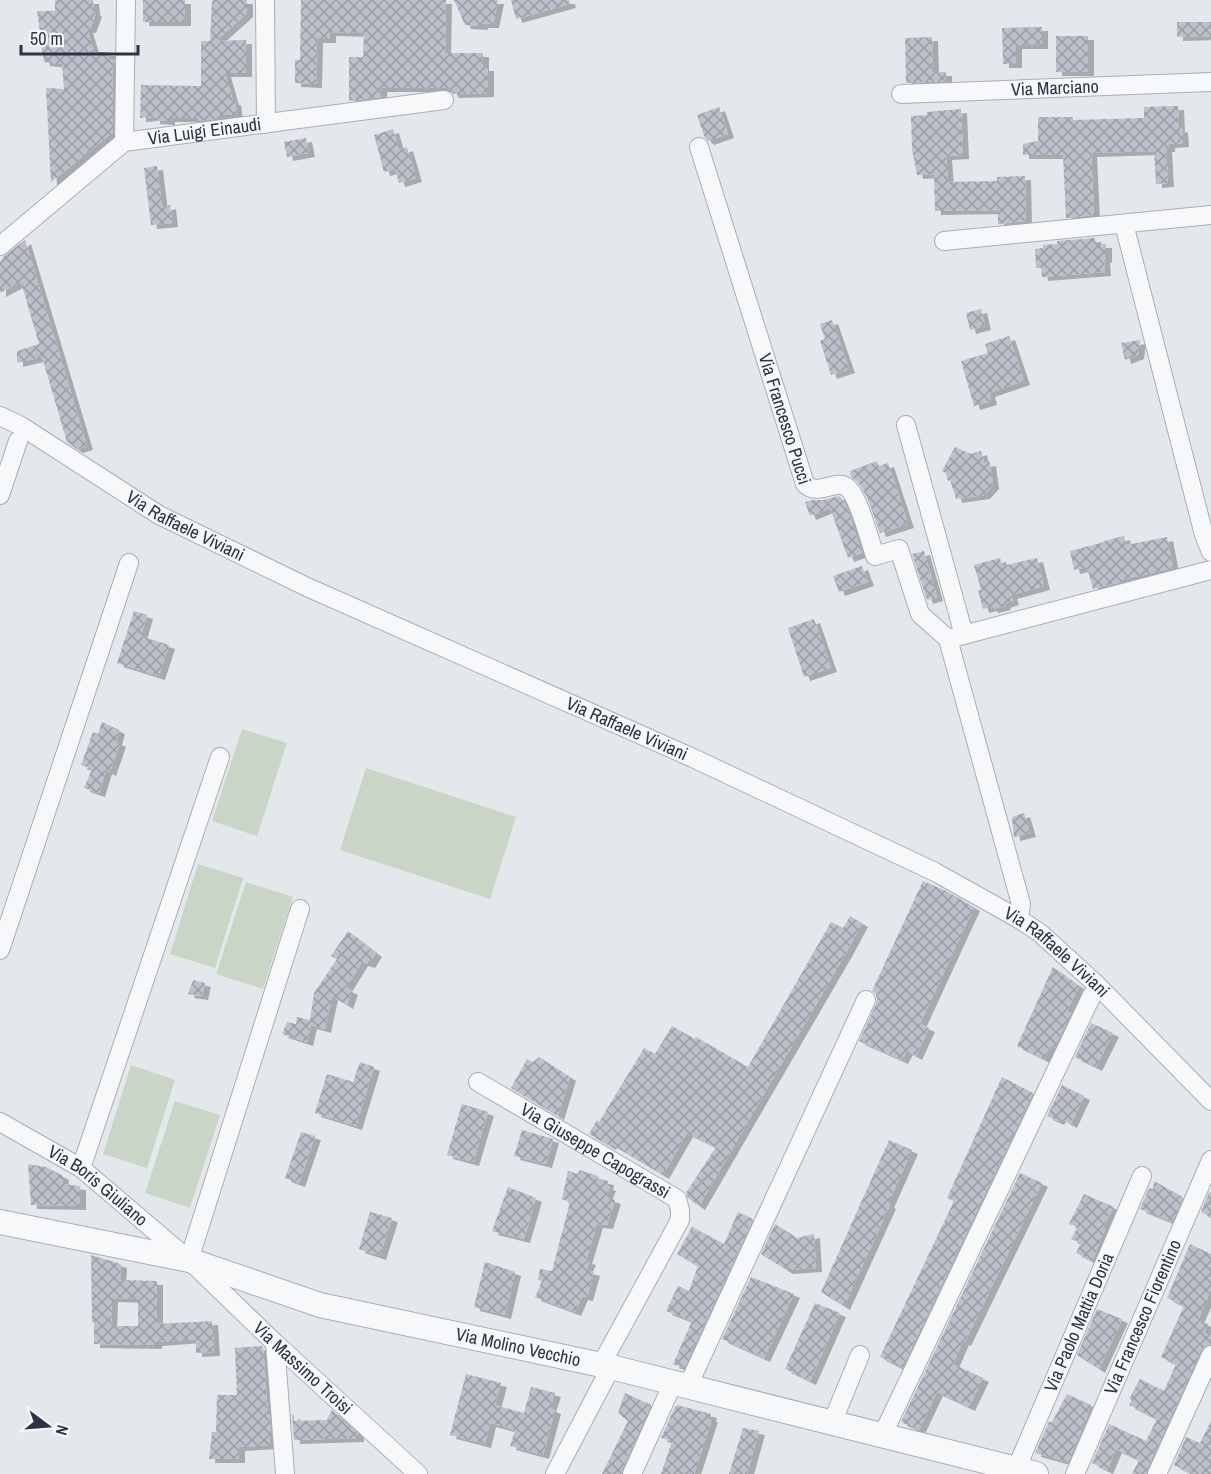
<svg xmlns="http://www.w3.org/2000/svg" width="1211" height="1474" font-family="'Archivo Narrow',sans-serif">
	<defs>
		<pattern id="building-cross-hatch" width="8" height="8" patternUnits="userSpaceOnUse" patternTransform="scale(1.5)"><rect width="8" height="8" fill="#bbc0ca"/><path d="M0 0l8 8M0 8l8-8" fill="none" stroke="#989da6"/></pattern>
		<filter id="shadow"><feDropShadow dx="6" dy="4" stdDeviation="0" flood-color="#0004"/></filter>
	</defs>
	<rect width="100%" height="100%" fill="#e4e7ec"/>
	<!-- grass -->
	<g fill="#c9d6c5">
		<path d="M242 729 287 743 257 836 212 821Z"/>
		<path d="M366 768 516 817 490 899 340 850Z"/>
		<path d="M198 864 243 878 215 968 170 954Z"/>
		<path d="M246 882 293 897 263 989 216 974Z"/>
		<path d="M131 1065 175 1080 147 1168 103 1154Z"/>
		<path d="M175 1101 220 1115 190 1208 145 1193Z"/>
	</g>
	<!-- building -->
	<g fill="url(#building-cross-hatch)" fill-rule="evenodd" filter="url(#shadow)">
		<path d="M55 0H93L94 11 96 13 90 29H87L94 52H110L108 59 113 60 112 89H113V132L51 182 46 88 64 89 62 64 44 62 40 40H41L37 11H55Z"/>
		<rect x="143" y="0" width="42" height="22"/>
		<path d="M212 0H247V13L216 41 246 40V73H225L233 101H235L237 115H220V118L198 121V118H169V121L154 120V117L140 118 141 85 201 86V41H210Z"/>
		<path d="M301 0H446L445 53H483V67H488V93L453 94 451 91V88H381V97L349 101V57H363L364 33 330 32V39H317L316 84 295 83V60H300Z"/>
		<path d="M454 0H498L493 24H482V26L465 25Z"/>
		<path d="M511 0H569L570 4 516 19Z"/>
		<path d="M1177 22H1211V36L1177 37Z"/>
		<path d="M1042 27V45H1016V64H1003L1002 28Z"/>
		<rect x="1056" y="36" width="32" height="36"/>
		<path d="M932 37 933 72H946V81L906 83 905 38Z"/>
		<path d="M1178 106 1179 129 1182 128 1183 143 1169 144V148H1166L1168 183 1156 184 1154 151 1091 153 1094 215 1066 218 1063 155H1023V144L1038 141V117H1073V120L1144 118V107Z"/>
		<path d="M719 107 728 134 708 141 705 138 697 115Z"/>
		<path d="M961 109 963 155 946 156 948 182 997 181V177L1025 176 1026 221 998 224V210L935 211 934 174 917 175 912 149 911 116 927 115V112Z"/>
		<path d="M393 129 399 150 407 147 416 178 399 183 395 169 384 172 374 135Z"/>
		<path d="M306 138 309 153 287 157 284 142Z"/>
		<path d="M157 166 162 207 170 205 172 223 151 225 144 168Z"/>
		<path d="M1095 238 1096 244H1106V259H1104L1105 272 1042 277 1041 268H1036L1035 249 1043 248V245L1057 244V241Z"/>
		<path d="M25 240 87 446 77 449 67 442 42 357 17 363V351L39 344 21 282 0 293V262L4 256Z"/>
		<path d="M981 309 985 326 970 330 966 313Z"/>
		<path d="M832 320 849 369 831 375 820 341 825 339 820 324Z"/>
		<path d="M1009 336 1024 381 989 393 991 401 974 406 961 361 988 353 985 344Z"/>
		<path d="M1140 340 1138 355 1125 360 1121 343Z"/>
		<path d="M955 447 971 454 981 451 984 463 990 462 993 485 984 495 956 499 950 480 948 481 946 473 942 471Z"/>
		<path d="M877 461 879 466 888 463 908 524 880 533 867 497 858 482 851 477 850 471Z"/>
		<path d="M839 496 843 500 850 515 862 553 848 558 830 508 810 516 805 502 812 500H823Z"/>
		<path d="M1124 536 1126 545 1167 537 1173 568 1121 580V582L1093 589 1087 567 1074 570 1070 551 1104 542V541Z"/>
		<path d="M924 551 937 597 927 600 912 554Z"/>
		<path d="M1000 558 1002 566 1037 558 1044 586 1011 595 1013 601 1004 604 1005 606 992 609 991 607 983 609 978 590H981L974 565Z"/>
		<path d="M862 566 868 582 839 592 833 576Z"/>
		<path d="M134 611 147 615 141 636 169 645 159 676 117 663Z"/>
		<path d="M814 619 831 668 804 677 788 628Z"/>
		<path d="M102 722 119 730 116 741 120 743 110 772 106 770 99 793 84 788 92 769 81 765 93 732 98 734Z"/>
		<path d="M1024 813 1030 833 1014 837 1012 817Z"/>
		<path d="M923 881 946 891 974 907 920 1024 929 1028 916 1056 907 1051 902 1060 859 1041 876 1004 877 998 875 993 872 991Z"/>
		<path d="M850 916 862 923 847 951 699 1206 688 1198 686 1193 716 1147 687 1133 663 1175 611 1144 610 1146 589 1134 597 1120 599 1122 644 1048 655 1054 672 1026 695 1039 696 1037 748 1067 831 922 843 928Z"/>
		<path d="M348 931 376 953 369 964 362 962 346 988 352 991 347 1005 332 996 325 1029 311 1025 307 1042 282 1034 287 1022 296 1024 297 1017 310 1020 314 993 337 959 331 956Z"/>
		<path d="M1053 967 1079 986 1067 1011 1071 1013 1054 1048 1050 1046 1044 1059 1017 1046Z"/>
		<path d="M193 980 205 983 202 996 188 994Z"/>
		<path d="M1091 1023 1113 1033 1096 1067 1075 1057Z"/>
		<path d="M539 1057 570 1077 558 1116 511 1088 527 1059 533 1062Z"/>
		<path d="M360 1062 374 1067 356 1126 315 1113 327 1074 353 1082Z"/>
		<path d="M1002 1077 1033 1093 902 1368 880 1357 954 1201 947 1198Z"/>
		<path d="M1062 1085 1084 1096 1071 1124 1060 1118 1058 1121 1047 1116Z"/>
		<path d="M462 1104 488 1112 473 1162 447 1155Z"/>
		<path d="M522 1130 553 1139 546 1164 514 1156Z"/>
		<path d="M301 1132 315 1136 299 1183 285 1178Z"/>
		<path d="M889 1140 912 1150 888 1204 890 1205 844 1306 821 1292Z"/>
		<path d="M28 1164 46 1167 63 1176 62 1184 80 1186V1206L31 1205Z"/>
		<path d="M579 1170 598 1176 597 1179 608 1181 607 1186 610 1187 606 1197 615 1200 607 1225 597 1224 586 1260 590 1261 586 1270 594 1272 587 1297 582 1296 575 1312 535 1297 542 1281 538 1280 540 1269 552 1271 570 1202 562 1199 568 1171 578 1174Z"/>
		<path d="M1020 1173 1042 1183 965 1342 963 1341 953 1364 983 1378 969 1407 937 1392 919 1430 917 1429 901 1422Z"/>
		<path d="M1154 1181 1183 1197 1172 1222 1140 1209 1149 1188 1153 1189Z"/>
		<path d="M508 1187 536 1198 524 1239 492 1231Z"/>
		<path d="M1209 1192 1211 1193V1217L1201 1212Z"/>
		<path d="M1084 1194 1114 1207 1102 1228 1105 1229 1092 1261 1076 1253 1081 1243 1071 1239 1078 1227 1069 1224Z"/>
		<path d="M370 1212 392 1218 380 1256 359 1249Z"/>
		<path d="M738 1212 753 1219 684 1368 673 1364 692 1321 666 1311 678 1286 689 1291 698 1266 677 1254 692 1227 724 1244Z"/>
		<path d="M775 1224 797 1238 814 1234 816 1268 787 1270 761 1254Z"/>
		<path d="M1190 1244 1211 1254V1289L1198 1320 1208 1324 1204 1333 1211 1336V1344L1205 1346 1201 1350 1147 1469 1146 1474H1132L1139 1460 1116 1449 1107 1470 1092 1463 1109 1424 1146 1441 1157 1419 1129 1405 1132 1400 1129 1399 1140 1379 1164 1391 1176 1364 1161 1357 1184 1306 1167 1298Z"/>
		<path d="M91 1255 121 1264 120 1280 157 1281V1324L212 1321 214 1352 196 1353V1339L156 1342V1345L94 1344V1322H92ZM112 1298 138 1299V1326H111Z"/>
		<path d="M485 1262 515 1272 505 1315 474 1307Z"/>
		<path d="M751 1277 794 1294 764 1358 722 1339Z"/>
		<path d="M815 1303 840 1313 810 1381 785 1369Z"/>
		<path d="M1097 1309 1122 1319 1099 1369 1077 1355Z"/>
		<path d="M261 1346 263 1347 268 1414H269L271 1436H269L270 1445 239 1447V1459H209L212 1432H216L217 1395H237L235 1348Z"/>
		<path d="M466 1374 501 1383 495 1405 524 1413 531 1387 555 1393 550 1408 555 1410 543 1455 510 1446 515 1430 490 1423 485 1444 450 1435Z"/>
		<path d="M625 1393 651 1405 622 1469 621 1474H602L628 1421 618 1413Z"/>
		<path d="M1067 1394 1091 1405 1087 1414 1088 1415 1068 1462 1035 1453 1049 1422H1052Z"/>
		<path d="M677 1405 711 1414 710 1418H712L694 1474H661L672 1441 661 1438 675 1407H676Z"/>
		<path d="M332 1410 358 1434V1438L294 1440 292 1415H294V1421L327 1420Z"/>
		<path d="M1211 1421V1474H1193L1174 1465 1186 1437 1200 1443Z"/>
		<path d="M743 1428 759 1431 747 1474H729Z"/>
	</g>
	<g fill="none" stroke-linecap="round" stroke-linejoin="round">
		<defs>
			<g id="minor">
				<path d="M265 0 266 124"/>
				<path id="s1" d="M901 94 1211 82"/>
				<path d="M124 142 126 0"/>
				<path id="s2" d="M699 147 805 484C818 498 838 476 849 489 859 499 870 541 875 556L899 549 920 614 948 639"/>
				<path d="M1124 224 1204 535 1211 552"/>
				<path d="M944 241 1211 215"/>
				<path id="s3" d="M0 246 124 142 444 100"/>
				<path id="s4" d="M0 416 21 426 159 515 307 587 693 758 935 872 1019 919 1040 933 1097 985 1211 1101"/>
				<path d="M906 425 964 635"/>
				<path d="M0 495 18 441"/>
				<path d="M1019 919 1021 904 948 639 1211 570"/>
				<path d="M0 950 129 563"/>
				<path id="s5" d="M478 1082 677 1199 680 1210V1220L601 1365"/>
				<path id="s6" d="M0 1122 81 1168 189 1260 275 1343 418 1474"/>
				<path d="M81 1168 220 757"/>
				<path d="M189 1260 300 909"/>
				<path d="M275 1343 285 1474"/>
				<path d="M688 1386 866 1000"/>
				<path d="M832 1423 860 1355"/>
				<path d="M882 1436 1092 995"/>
				<path d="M555 1474 611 1367"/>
				<path d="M632 1474 673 1383"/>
				<path id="s7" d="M1014 1474 1142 1176"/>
				<path id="s8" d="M1075 1474 1211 1160"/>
				<path d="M1157 1474 1211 1355"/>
			</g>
			<g id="tertiary">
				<path id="s9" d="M0 1222 189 1260 320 1305 611 1367 1036 1474"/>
			</g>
		</defs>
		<!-- minor casing -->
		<use href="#minor" stroke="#a9aeb7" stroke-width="20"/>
		<!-- tertiary casing -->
		<use href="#tertiary" stroke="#a9aeb7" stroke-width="26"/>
		<!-- minor -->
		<use href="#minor" stroke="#f7f8fa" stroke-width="18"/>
		<!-- tertiary -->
		<use href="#tertiary" stroke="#f7f8fa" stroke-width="24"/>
	</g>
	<g text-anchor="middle" stroke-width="5" stroke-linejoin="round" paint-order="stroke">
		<!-- street labels -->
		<g font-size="18" fill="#2b3445" stroke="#f4f6f9">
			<text dy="6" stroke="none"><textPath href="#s1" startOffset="154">Via Marciano</textPath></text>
			<text dy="6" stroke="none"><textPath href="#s3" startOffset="243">Via Luigi Einaudi</textPath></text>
			<text dy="6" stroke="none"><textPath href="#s2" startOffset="285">Via Francesco Pucci</textPath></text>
			<text dy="6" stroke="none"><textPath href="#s4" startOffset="216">Via Raffaele Viviani</textPath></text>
			<text dy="6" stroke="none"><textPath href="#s4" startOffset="702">Via Raffaele Viviani</textPath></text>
			<text dy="6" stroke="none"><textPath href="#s4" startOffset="1188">Via Raffaele Viviani</textPath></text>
			<text dy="6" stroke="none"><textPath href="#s5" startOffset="136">Via Giuseppe Capograssi</textPath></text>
			<text dy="6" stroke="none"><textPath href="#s6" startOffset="117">Via Boris Giuliano</textPath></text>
			<text dy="6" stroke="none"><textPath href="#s8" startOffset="171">Via Francesco Fiorentino</textPath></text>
			<text dy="6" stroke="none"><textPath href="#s7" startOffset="165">Via Paolo Mattia Doria</textPath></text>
			<text dy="6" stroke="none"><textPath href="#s9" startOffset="534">Via Molino Vecchio</textPath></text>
			<text dy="6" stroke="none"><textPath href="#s6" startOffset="392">Via Massimo Troisi</textPath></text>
		</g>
	</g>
	<!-- north arrow -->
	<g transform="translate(48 1426) rotate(106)" stroke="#f4f6f9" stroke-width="4.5" paint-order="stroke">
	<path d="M0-4.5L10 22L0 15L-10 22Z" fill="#2b3445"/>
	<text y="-9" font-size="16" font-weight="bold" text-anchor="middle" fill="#2b3445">N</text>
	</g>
	<!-- scale -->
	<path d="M21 45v9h117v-9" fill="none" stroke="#2b3445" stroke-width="3"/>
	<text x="30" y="45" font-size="18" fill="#2b3445" stroke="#f4f6f9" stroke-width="4.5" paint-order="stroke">50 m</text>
</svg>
